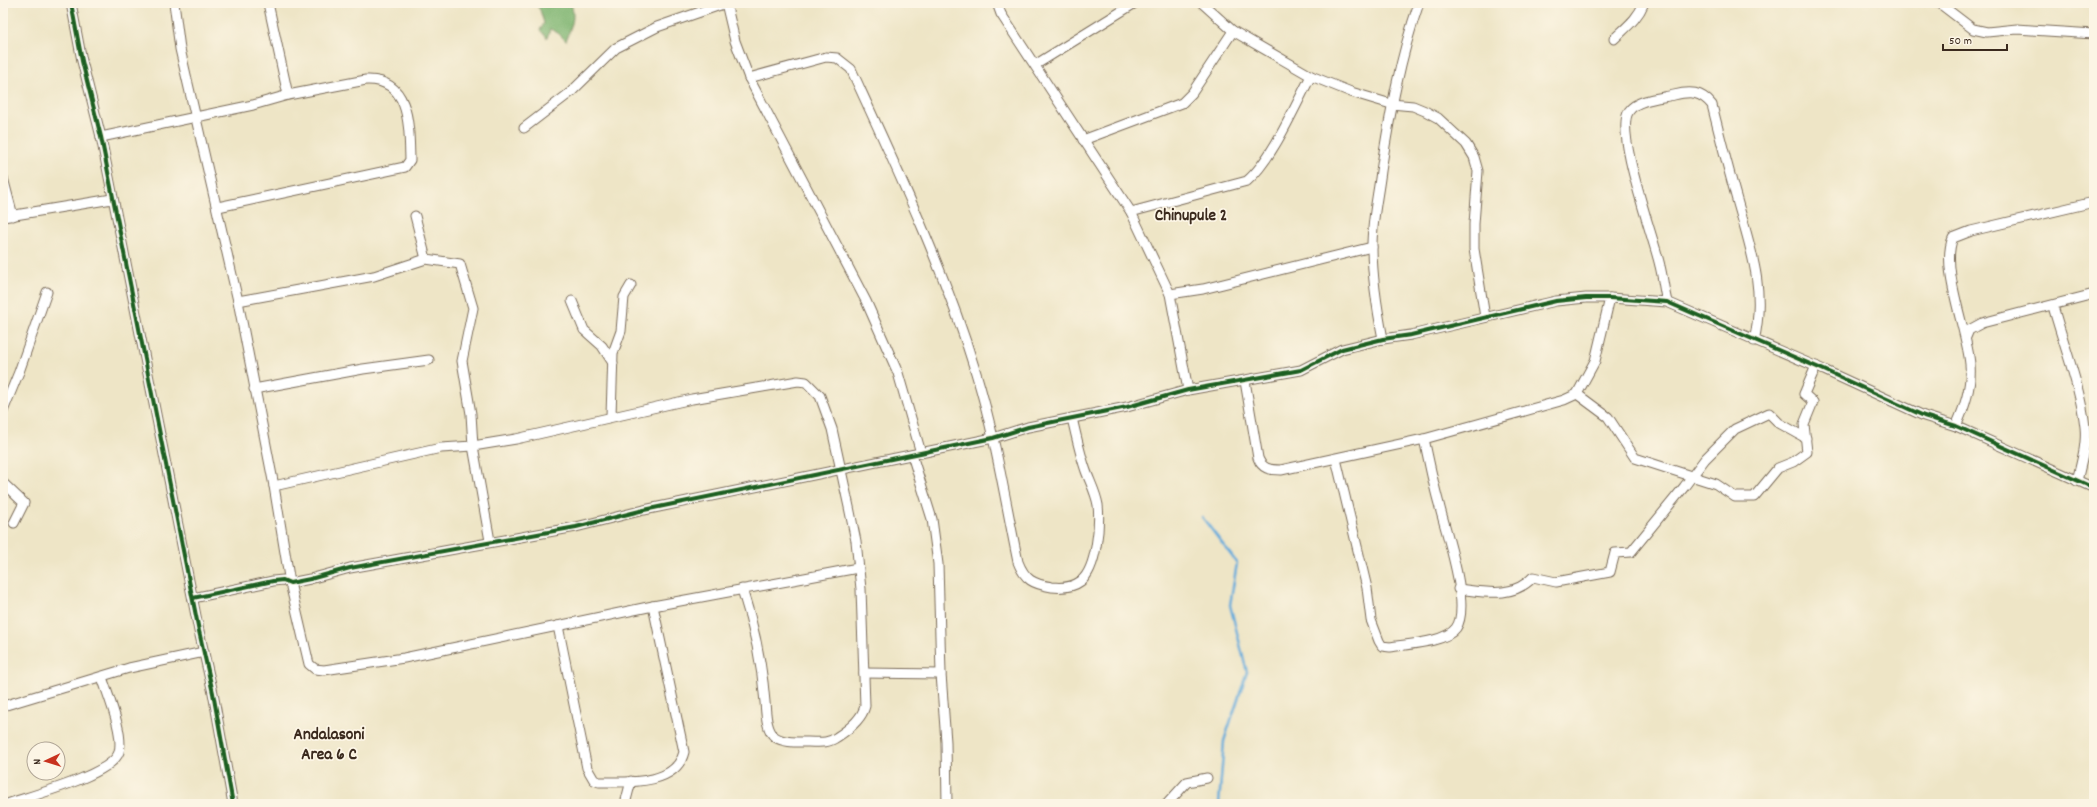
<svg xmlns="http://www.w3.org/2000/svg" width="2097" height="807" font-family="Dekko,sans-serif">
	<rect width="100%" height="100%" fill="#fcf5e5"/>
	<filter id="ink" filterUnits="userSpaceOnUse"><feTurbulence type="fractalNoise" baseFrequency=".025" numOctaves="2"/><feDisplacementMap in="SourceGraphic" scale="8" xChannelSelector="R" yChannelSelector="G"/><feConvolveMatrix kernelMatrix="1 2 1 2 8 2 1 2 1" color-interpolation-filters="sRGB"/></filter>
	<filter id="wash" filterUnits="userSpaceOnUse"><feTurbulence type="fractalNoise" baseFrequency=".012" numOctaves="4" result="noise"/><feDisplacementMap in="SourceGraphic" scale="16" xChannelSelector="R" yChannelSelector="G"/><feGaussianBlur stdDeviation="0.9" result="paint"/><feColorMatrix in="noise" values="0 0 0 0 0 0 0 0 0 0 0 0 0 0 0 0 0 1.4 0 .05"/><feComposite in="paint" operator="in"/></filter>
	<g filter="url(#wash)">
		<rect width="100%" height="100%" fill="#eee5c6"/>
		<!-- forest -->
		<path fill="#7fb571" stroke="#5d7048" d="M535 3H571C576 19 571 26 566 41L558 33 550 29 547 38 540 30 544 23 540 10Z"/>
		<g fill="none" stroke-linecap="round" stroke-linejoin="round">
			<!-- stream -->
			<path stroke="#65acdb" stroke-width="2.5" d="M1202 517 1237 563 1230 605 1247 672 1224 741 1219 804"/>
		</g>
	</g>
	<g filter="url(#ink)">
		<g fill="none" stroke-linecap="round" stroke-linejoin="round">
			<defs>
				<g id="minor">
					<path d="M71 3 82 61 101 137 199 631 213 693 233 804"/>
					<path d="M174 3 180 49 238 301 274 486 290 583 309 664 315 669 324 670 404 658 653 606 858 568"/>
					<path d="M268 3 288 95"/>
					<path d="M726 3 735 41 749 78 866 301 898 373 921 453"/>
					<path d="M997 3 1001 14 1131 212 1170 294 1188 390"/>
					<path d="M1202 3 1233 31 1311 76 1351 92 1391 104 1413 106 1425 111 1438 118 1466 144 1474 157 1478 171 1474 224V249L1485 317"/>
					<path d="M1939 3 1973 29 1987 32 2017 29 2094 34"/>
					<path d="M1614 39C1626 27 1637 20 1644 3"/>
					<path d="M1035 65 1135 3"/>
					<path d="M749 78 826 57 837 58 851 69C897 169 944 268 976 373 995 435 1005 499 1018 562 1025 580 1033 584 1052 587 1061 588 1073 587 1081 581 1097 568 1100 524 1098 505 1096 493 1090 482 1086 471 1080 454 1076 435 1072 418"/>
					<path d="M524 128 571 92 616 48 657 27 726 3"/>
					<path d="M101 137 253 105 288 95 366 80C411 78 409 128 410 160L405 167 218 207"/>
					<path d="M1083 140 1182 103 1192 93 1233 31"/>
					<path d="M3 178 13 216"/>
					<path d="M1131 212 1247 181C1272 160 1295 106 1311 76"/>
					<path d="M415 216 426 259"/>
					<path d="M3 217 112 199"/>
					<path d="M1170 294 1203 289 1372 247"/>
					<path d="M238 301 374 276 426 259 460 264 473 308 462 361 471 414 473 446 490 541"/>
					<path d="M572 301 584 330 602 346 613 363"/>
					<path d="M1667 302C1664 290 1663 278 1660 266 1654 238 1614 131 1629 111 1637 99 1661 98 1674 95 1690 91 1701 91 1712 105 1720 137 1728 168 1737 200 1751 250 1766 289 1754 341"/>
					<path d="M2053 306C2063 343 2081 389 2085 427 2087 445 2081 463 2077 481"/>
					<path d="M1966 337 1969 330 1982 323 2094 294"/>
					<path d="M1383 339C1377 308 1372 277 1372 246 1372 220 1378 196 1381 171 1390 113 1400 58 1419 3"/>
					<path d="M1245 381 1258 458C1262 469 1270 470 1281 470L1424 439 1564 400 1577 394 1595 361 1610 298"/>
					<path d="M254 389 363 369 429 360"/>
					<path d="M1577 394 1608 417 1635 458 1716 484 1735 497H1754L1778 468 1793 462 1807 452 1804 424 1813 402 1804 394 1816 366"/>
					<path d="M3 411 19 372 47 292"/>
					<path d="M611 416 613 353 621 331 624 297 631 285"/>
					<path d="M1956 426C1965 407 1972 386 1970 364 1967 330 1940 267 1953 238L1971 231 2094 202"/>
					<path d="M912 455 932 519 938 564 941 674 946 742 947 804"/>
					<path d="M1336 459 1367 588 1371 620 1379 641 1382 646 1390 647C1406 644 1445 643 1456 628 1472 606 1445 530 1439 504 1433 483 1429 461 1424 439"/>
					<path d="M3 483 24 503 14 523"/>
					<path d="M274 486 441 448 473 446 516 439 692 399 798 381 806 382 820 396 832 429 849 507 856 541 861 589 865 706C862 719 848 730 837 737 828 744 818 742 808 742 797 742 784 743 775 737 766 730 766 713 765 702 762 664 754 626 742 589"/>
					<path d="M1458 589C1485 592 1513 599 1533 577L1556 582 1610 572 1615 553 1631 552 1684 487 1705 459 1735 429 1769 413 1779 423 1806 438"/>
					<path d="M193 598 273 581 283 580 290 583 310 579 350 568 576 527 644 510 993 438 1028 427 1127 407 1188 390 1301 370 1342 349 1383 339 1411 335 1556 301 1586 298H1610L1667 302 1824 370 1924 416 1956 426 2094 488"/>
					<path d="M558 626 587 768 594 780 599 782C626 782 676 786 684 752L653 606"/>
					<path d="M864 673 941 674"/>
					<path d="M3 706 129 668 204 652"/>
					<path d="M7 804C30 796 112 775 119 752 124 733 108 696 102 677"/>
					<path d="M625 804 631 781"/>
					<path d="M1167 804 1187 782 1207 778"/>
				</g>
			</defs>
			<!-- minor casing -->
			<use href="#minor" stroke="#7a6b59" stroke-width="11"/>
			<!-- minor -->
			<use href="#minor" stroke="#fff" stroke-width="9"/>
			<defs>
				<g id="cycleway">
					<path d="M71 3 82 61 101 137 199 631 213 693 233 804"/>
					<path d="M193 598 273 581 283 580 290 583 310 579 350 568 576 527 644 510 993 438 1028 427 1127 407 1188 390 1301 370 1342 349 1383 339 1411 335 1556 301 1586 298H1610L1667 302 1824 370 1924 416 1956 426 2094 488"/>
				</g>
			</defs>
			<!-- cycleway casing -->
			<use href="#cycleway" stroke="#fcf5e5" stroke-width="6"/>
			<!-- cycleway -->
			<use href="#cycleway" stroke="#1b5e20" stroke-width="4"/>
		</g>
	</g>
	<g text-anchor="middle" stroke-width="3.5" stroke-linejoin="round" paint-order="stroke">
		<!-- quarter labels -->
		<g font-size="17" font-weight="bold" fill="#3b2a1e" stroke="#fcf5e5">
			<text x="1191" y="220">Chinupule 2</text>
			<text x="329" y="739">Andalasoni<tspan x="329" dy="20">Area 6 C</tspan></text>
		</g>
	</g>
	<!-- margin -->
	<rect width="2097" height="807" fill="none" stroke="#fcf5e5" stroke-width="16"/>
	<!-- north arrow -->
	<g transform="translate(46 761) rotate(266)"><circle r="19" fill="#fcf5e5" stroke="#afa495"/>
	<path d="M0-3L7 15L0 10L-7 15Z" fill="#c8321e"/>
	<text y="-6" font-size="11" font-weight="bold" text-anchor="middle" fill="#3b2a1e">N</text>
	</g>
	<!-- scale -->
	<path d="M1943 44v6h64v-6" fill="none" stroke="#3b2a1e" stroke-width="2"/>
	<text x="1949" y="44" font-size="12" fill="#3b2a1e" stroke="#fcf5e5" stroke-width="3" paint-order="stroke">50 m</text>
</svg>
